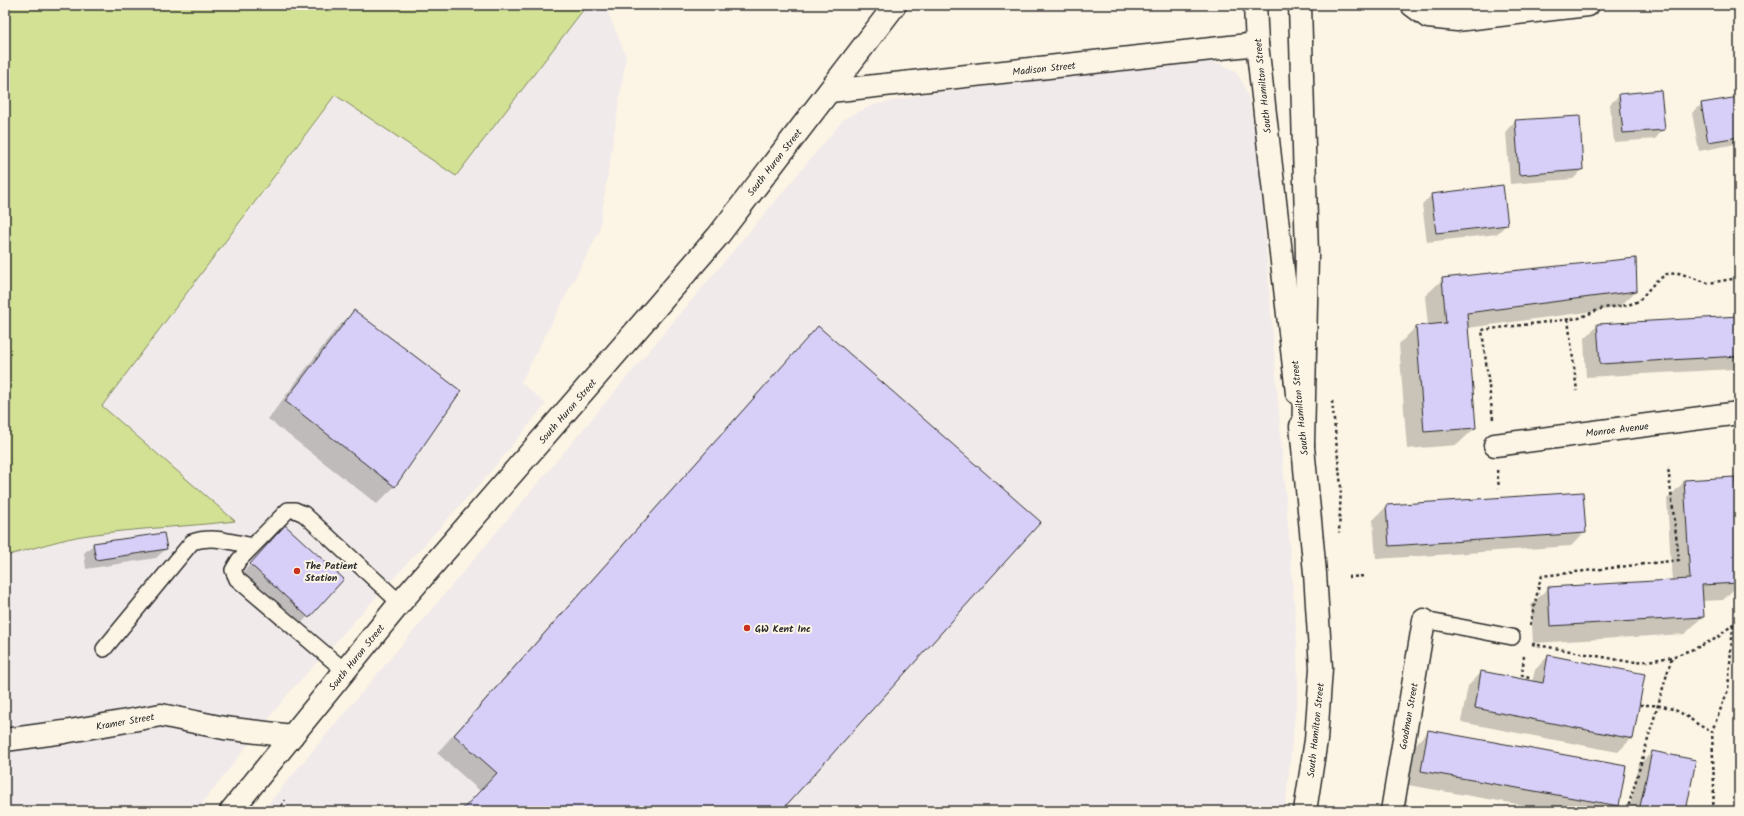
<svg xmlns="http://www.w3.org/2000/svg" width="1744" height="816" font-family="Kalam,sans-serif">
	<rect width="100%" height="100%" fill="#fcf5e5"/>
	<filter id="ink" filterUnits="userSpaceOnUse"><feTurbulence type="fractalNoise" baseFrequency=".025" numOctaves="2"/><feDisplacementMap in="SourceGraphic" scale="8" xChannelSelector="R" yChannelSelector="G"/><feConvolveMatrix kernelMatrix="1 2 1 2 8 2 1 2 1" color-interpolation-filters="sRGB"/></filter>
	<g filter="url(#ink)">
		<!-- built -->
		<g fill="#f1eaea">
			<path d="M587 5H605L626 56 599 232 521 382 546 404 488 475 288 694 196 811H5V556L87 535 166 526H197L234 521 102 406 336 95 456 176Z"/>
			<path d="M1206 60 1222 64 1236 72 1244 85 1249 100 1258 147 1297 639 1298 687 1285 811H262L844 119 873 105 924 94Z"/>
		</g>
		<!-- green -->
		<path fill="#d2e194" stroke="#7e8660" d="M5 5H587L456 176 335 95 102 406 235 521C186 527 137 528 88 535 61 539 32 549 5 556Z"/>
		<!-- shadow -->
		<g fill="#0003">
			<path d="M1620 95 1664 129 1655 139 1614 142 1610 104Z"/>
			<path d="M1739 98V141L1736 144 1699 151 1692 113 1702 104Z"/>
			<path d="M1515 121 1582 170 1573 179 1510 184 1506 131Z"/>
			<path d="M1432 195 1507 224 1497 234 1427 242 1422 204Z"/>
			<path d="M1443 279 1636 291 1618 308 1467 328 1475 428 1457 445 1407 449 1399 344 1416 327 1428 326 1425 296Z"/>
			<path d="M354 312 395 486 377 504 268 419 336 329Z"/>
			<path d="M1739 317V364L1734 369 1586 377 1584 339 1598 325Z"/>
			<path d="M818 327 779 811H462L480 791 437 753 801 345Z"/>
			<path d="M1685 481 1739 561V584L1723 600 1702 601V617L1685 634 1533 643 1531 605 1548 588 1672 581 1667 499Z"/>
			<path d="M1387 506 1585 532 1571 546 1376 559 1373 520Z"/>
			<path d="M271 541 343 579 294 631 237 579Z"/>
			<path d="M94 544 166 549 156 558 86 569 84 553Z"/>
			<path d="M1548 656 1632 738 1618 752 1461 722 1468 686 1482 672 1532 682 1535 670Z"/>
			<path d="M1428 731 1625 767 1618 806 1613 811H1556L1408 785 1415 745Z"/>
			<path d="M1652 752 1685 811H1629L1638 766Z"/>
		</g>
		<!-- building -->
		<g fill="#d7cff7" stroke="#2b2b2b">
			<path d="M1661 90 1665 130 1623 133 1619 94Z"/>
			<path d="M1739 97V137L1708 142 1701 103Z"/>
			<path d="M1580 116 1583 170 1519 175 1515 120Z"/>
			<path d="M1503 185 1508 225 1436 233 1431 194Z"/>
			<path d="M1636 258 1637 291 1467 313 1476 428 1424 432 1416 326 1446 323 1442 278Z"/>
			<path d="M354 310 461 391 395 487 285 401Z"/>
			<path d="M1739 316V356L1600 364 1597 324Z"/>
			<path d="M818 326 1041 522 781 811H461L497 773 454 735Z"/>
			<path d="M1735 477 1739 544V583L1702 585 1704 617 1550 626 1548 587 1690 579 1684 480Z"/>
			<path d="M1583 492 1586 533 1389 546 1386 505Z"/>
			<path d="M285 525 344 579 309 618 250 564Z"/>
			<path d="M164 533 167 549 96 560 93 543Z"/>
			<path d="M1548 655 1645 674 1633 739 1475 708 1481 671 1543 683Z"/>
			<path d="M1428 730 1626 766 1619 806 1421 771Z"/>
			<path d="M1652 751 1696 760 1686 811H1639Z"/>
		</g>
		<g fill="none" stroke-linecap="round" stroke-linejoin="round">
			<defs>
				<g id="service">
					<path d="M1424 620 1512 637"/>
					<path d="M104 649 192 542C213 535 231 542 252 546"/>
					<path d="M345 671 237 579 233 570 239 560 288 510H295L304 514 400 603"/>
				</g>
				<g id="minor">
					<path d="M1412 5 1428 17 1457 20 1588 5"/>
					<path d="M1495 445 1739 413"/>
					<path d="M5 740 64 732 161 715 224 728 292 736"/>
					<path d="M1392 811 1424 620"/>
				</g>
				<path id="tertiary" d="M830 91 1257 44"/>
				<g id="primary">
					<path d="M1255 5 1257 44 1297 393"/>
					<path d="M1301 426 1315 573 1321 668 1316 740 1305 811"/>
					<path d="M231 811 400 603 718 236 895 5"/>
				</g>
				<path id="motorway" d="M1300 5 1307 255 1303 444"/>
			</defs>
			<!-- service casing -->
			<use href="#service" stroke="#2b2b2b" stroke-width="18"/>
			<!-- minor casing -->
			<use href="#minor" stroke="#2b2b2b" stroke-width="25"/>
			<!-- tertiary casing -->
			<use href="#tertiary" stroke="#2b2b2b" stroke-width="25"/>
			<!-- primary casing -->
			<use href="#primary" stroke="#2b2b2b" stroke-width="25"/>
			<!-- motorway casing -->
			<use href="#motorway" stroke="#2b2b2b" stroke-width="25"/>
			<!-- path -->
			<g stroke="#2b2b2b" stroke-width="2.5" stroke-dasharray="3 3" stroke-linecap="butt">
				<path d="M1568 319 1577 391"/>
				<path d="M1332 401 1341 487 1339 533"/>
				<path d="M1493 419 1482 330 1579 318 1603 308 1628 305 1639 301 1656 281 1667 274 1679 273 1708 283 1739 278"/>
				<path d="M1497 470 1499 488"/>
				<path d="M1348 577 1366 576"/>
				<path d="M1530 625 1540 581 1542 576 1679 560 1668 467"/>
				<path d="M1532 644 1630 662 1647 661 1672 657 1696 648 1717 638 1739 619"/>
				<path d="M1524 656 1522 675 1531 679"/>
				<path d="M1640 705C1652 705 1664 705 1675 710 1689 716 1698 727 1712 731"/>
				<path d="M278 811 285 800"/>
				<path d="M1627 811 1672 657"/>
				<path d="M1713 811 1714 786 1712 731 1728 690 1733 625"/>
			</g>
			<!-- service -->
			<use href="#service" stroke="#fcf5e5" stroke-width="15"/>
			<!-- minor -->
			<use href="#minor" stroke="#fcf5e5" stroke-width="22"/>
			<!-- tertiary -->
			<use href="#tertiary" stroke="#fcf5e5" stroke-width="22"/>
			<!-- primary -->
			<use href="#primary" stroke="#fcf5e5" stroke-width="22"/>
			<!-- motorway -->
			<use href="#motorway" stroke="#fcf5e5" stroke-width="22"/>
		</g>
	</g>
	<!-- markers -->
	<g fill="#c8321e" stroke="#fcf5e5" stroke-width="1.5">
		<circle cx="297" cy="571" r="4"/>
		<circle cx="747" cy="628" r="4"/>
	</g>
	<g text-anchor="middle" stroke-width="4" stroke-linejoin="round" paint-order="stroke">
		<!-- street labels -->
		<g font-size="10" fill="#2b2b2b" stroke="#fcf5e5">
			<text transform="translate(1044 68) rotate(-6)" y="4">Madison Street</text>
			<text transform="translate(1262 86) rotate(-96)" y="4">South Hamilton Street</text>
			<text transform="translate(774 162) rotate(-52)" y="4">South Huron Street</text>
			<text transform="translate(1299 408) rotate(-96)" y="4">South Hamilton Street</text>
			<text transform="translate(567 411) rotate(-49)" y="4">South Huron Street</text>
			<text transform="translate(1617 429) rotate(-7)" y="4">Monroe Avenue</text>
			<text transform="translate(356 657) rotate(-51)" y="4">South Huron Street</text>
			<text transform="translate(1408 716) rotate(-80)" y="4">Goodman Street</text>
			<text transform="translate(125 721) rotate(-10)" y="4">Kramer Street</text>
			<text transform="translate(1315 730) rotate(-84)" y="4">South Hamilton Street</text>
		</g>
		<!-- poi labels -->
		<g font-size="10" font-weight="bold" fill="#2b2b2b" stroke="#fcf5e5" text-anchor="start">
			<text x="305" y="569">The Patient<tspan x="305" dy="12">Station</tspan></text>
			<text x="755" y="632">GW Kent Inc</text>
		</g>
	</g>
	<!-- margin -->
	<rect width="1744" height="816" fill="none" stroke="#fcf5e5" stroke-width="20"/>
	<rect x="10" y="10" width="1724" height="796" fill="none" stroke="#2b2b2b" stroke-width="1.5" filter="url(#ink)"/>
</svg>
